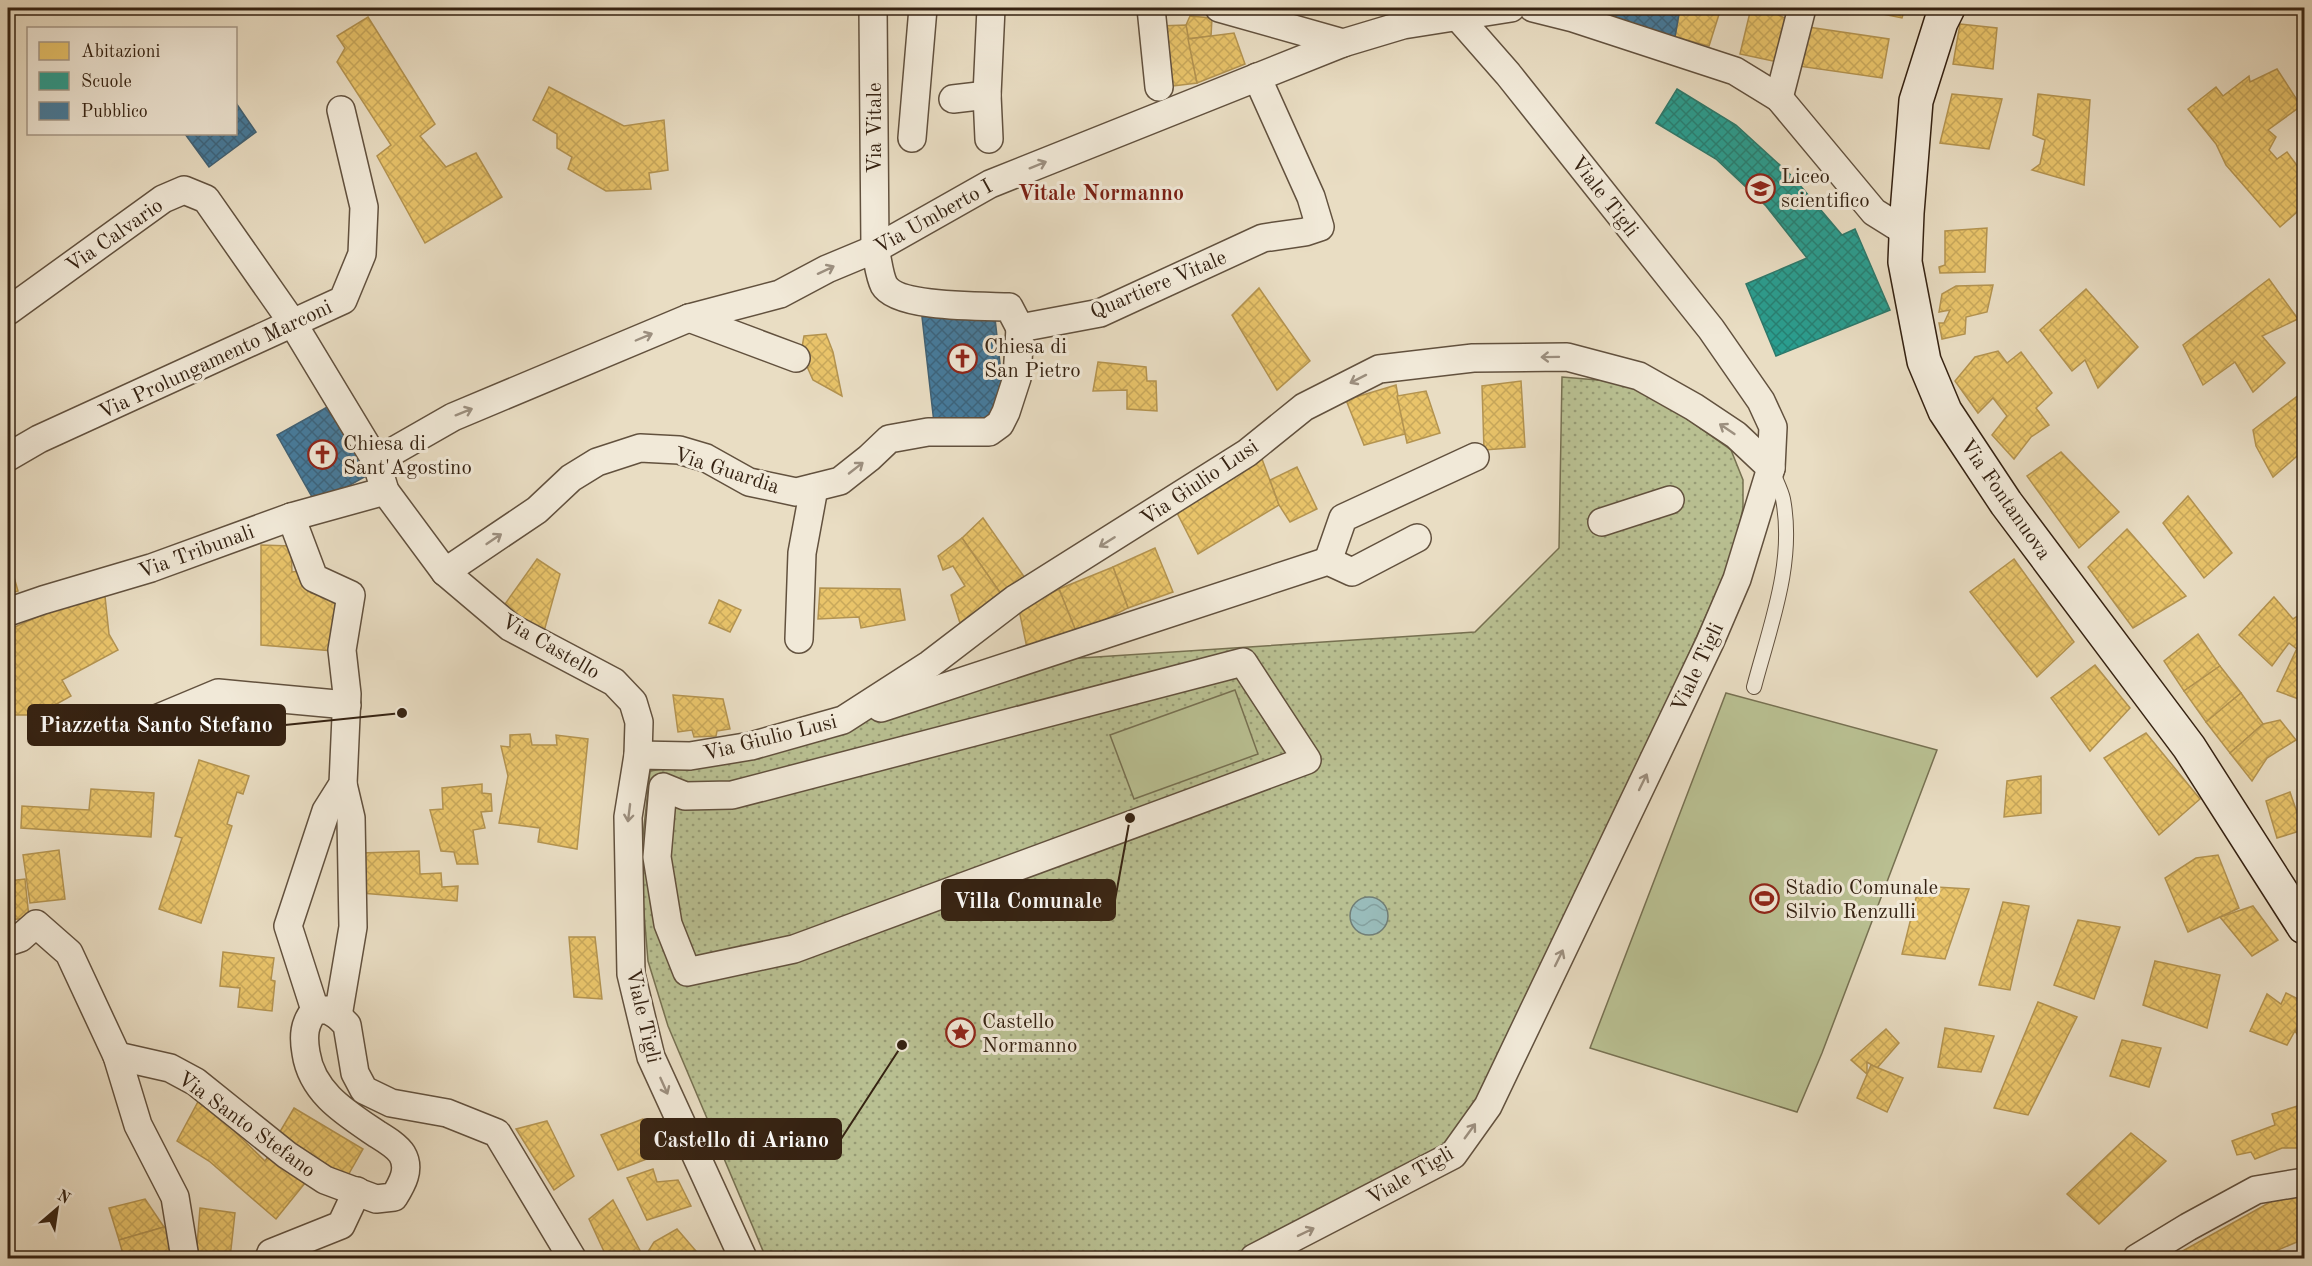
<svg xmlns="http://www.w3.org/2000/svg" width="2312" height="1266" font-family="'Old Standard TT',serif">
	<defs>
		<pattern id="park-dots" width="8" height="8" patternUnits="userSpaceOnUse" patternTransform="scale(1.5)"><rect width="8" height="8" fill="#b9c092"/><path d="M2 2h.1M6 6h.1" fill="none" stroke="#979c76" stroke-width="1.8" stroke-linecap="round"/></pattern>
		<pattern id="water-waves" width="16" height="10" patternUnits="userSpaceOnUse" patternTransform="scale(1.5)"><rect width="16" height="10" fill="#99bbb9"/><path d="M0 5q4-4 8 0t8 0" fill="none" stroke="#84a09e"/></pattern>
		<pattern id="homes-cross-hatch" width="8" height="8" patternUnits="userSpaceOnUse" patternTransform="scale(1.5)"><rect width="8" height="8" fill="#e9c46a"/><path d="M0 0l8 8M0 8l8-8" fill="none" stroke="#c8a85b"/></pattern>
		<pattern id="schools-cross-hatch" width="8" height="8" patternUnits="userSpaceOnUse" patternTransform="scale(1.5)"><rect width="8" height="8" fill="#2a9d8f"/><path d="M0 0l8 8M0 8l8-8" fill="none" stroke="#258073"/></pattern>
		<pattern id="public-cross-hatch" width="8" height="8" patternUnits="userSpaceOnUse" patternTransform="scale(1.5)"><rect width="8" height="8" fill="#457b9d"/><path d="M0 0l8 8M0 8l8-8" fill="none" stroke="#3a647f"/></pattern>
	</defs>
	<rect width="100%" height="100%" fill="#e9ddc3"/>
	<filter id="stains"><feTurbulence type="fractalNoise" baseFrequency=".00333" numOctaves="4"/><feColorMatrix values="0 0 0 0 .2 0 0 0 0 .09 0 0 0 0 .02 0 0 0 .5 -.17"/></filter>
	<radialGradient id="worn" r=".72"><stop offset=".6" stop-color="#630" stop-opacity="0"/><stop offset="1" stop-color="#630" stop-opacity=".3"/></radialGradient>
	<!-- park -->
	<path fill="url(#park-dots)" stroke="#777152" stroke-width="1.5" d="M1562 377 1621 382 1666 404 1731 450 1743 480V508L1732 558 1470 1140 1258 1258H766L668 1026 648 961 640 864 650 771 756 756 1035 661 1475 632 1559 548Z"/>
	<!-- pitch -->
	<g fill="#b9c092" stroke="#777152" stroke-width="1.5">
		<path d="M1235 690 1258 754 1134 799 1110 735Z"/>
		<path d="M1726 693 1937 750 1822 1053 1797 1112 1590 1048Z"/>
	</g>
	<!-- water -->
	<circle fill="url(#water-waves)" stroke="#717e76" stroke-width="1.5" cx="1369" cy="916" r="19"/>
	<!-- homes -->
	<g fill="url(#homes-cross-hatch)" stroke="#b39350" stroke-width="1.5">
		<path d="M1680 8H1721L1709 46 1675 37Z"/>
		<path d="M1751 8H1764L1791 21 1782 63 1740 54Z"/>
		<path d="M1867 8H1905L1902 18 1867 11Z"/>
		<path d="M1190 16 1212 18 1211 36 1188 39 1186 25Z"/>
		<path d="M368 17 435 124 420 136 446 167 476 153 502 197 425 243 377 156 391 145 337 62 345 48 337 36Z"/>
		<path d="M1960 24 1997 28 1993 69 1953 64Z"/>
		<path d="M1186 25 1197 83 1165 87 1158 26Z"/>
		<path d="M1808 27 1889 39 1882 78 1798 66Z"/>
		<path d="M1234 33 1245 64 1197 83 1188 39Z"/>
		<path d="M2277 69 2301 106 2268 130 2276 137 2269 150 2277 159 2287 152 2304 175V206L2280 227 2226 165 2216 144 2188 109 2216 87 2223 96 2249 76 2250 82Z"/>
		<path d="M549 87 624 126 664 120 668 170 649 173 651 189 606 191 568 169 572 157 557 148V134L533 120Z"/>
		<path d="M1952 94 2002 99 1989 149 1940 143Z"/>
		<path d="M2038 94 2090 100 2084 185 2032 170 2040 164 2045 140 2033 135Z"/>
		<path d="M1987 228 1985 272 1940 273 1939 267 1945 265V231Z"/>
		<path d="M2269 279 2298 319 2262 336 2285 363 2253 392 2235 362 2203 385 2183 345Z"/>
		<path d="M1993 285 1987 312 1966 317 1965 334 1942 339 1939 323H1944L1950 310 1939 312 1942 294 1956 286Z"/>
		<path d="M1259 288 1310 361 1277 390 1232 315Z"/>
		<path d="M2086 289 2138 347 2098 388 2085 360 2072 371 2040 330Z"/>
		<path d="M826 334 833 352 842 396 813 380 801 353 804 336Z"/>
		<path d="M1998 351 2007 363 2021 352 2052 393 2036 408 2049 425 2031 437 2014 459 1992 435 2007 416 1993 398 1978 413 1955 381 1975 357Z"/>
		<path d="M1098 362 1146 367 1147 381H1156L1157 411 1127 409V390L1093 391Z"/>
		<path d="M1521 381 1525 447 1484 450 1482 386Z"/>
		<path d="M1396 385 1405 434 1364 445 1346 400Z"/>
		<path d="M1426 391 1440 433 1407 443 1397 396Z"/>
		<path d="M2304 391V450L2273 477 2256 446 2253 430Z"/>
		<path d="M2061 452 2119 512 2079 548 2027 476Z"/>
		<path d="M1262 459 1279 505 1198 554 1173 505Z"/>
		<path d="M1297 467 1317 509 1290 522 1279 505 1270 480Z"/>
		<path d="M2188 496 2232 553 2204 578 2163 523Z"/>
		<path d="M983 518 1025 578 1001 594 962 538Z"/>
		<path d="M2127 529 2186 596 2133 628 2088 567Z"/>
		<path d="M962 538 1001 594 960 623 951 595 965 586 953 566 943 570 938 556Z"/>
		<path d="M261 545 291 546 292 572 308 570 311 593 340 599 333 651 261 645Z"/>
		<path d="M1155 548 1173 592 1128 608 1113 567Z"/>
		<path d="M8 556 18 591 8 594Z"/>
		<path d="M537 559 560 574 543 635 505 604Z"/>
		<path d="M2014 559 2074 642 2037 677 1970 592Z"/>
		<path d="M1113 567 1128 608 1077 634 1059 589Z"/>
		<path d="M104 587 109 634 118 650 62 680 71 696 37 715H8V683L12 680 8 672V630Z"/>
		<path d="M820 588 900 589 905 620 861 628 859 617 818 619Z"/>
		<path d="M1059 589 1077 634 1027 648 1019 610Z"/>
		<path d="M2274 597 2293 619 2304 612V643L2300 642 2297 649 2289 643 2272 666 2239 635Z"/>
		<path d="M719 600 741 610 730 632 709 623Z"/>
		<path d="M2198 634 2220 666 2184 691 2164 661Z"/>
		<path d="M2300 642 2304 643V701L2277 691Z"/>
		<path d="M2095 665 2130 708 2090 751 2051 698Z"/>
		<path d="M2220 666 2241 693 2206 722 2184 691Z"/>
		<path d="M2241 693 2263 724 2230 753 2206 722Z"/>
		<path d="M673 695 723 699 730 729 717 731 716 736 694 737 692 730 678 732Z"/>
		<path d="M2280 720 2296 740 2267 758 2252 781 2230 753 2263 724Z"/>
		<path d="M2146 733 2200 799 2159 835 2104 758Z"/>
		<path d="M530 734 532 745H557L556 735 588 739 577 849 538 842 540 828 499 823 508 776 501 746 510 747V735Z"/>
		<path d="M199 760 249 776 243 794 237 792 227 824 232 826 201 923 159 909 182 838 175 836Z"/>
		<path d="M2041 776V813L2004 817 2007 781Z"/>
		<path d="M482 784V793L491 794 492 811 481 812 485 828 473 830 478 864H457L454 852 441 851 430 810 443 809 442 788Z"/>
		<path d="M91 789 154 793 151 837 21 828 22 806 89 810Z"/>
		<path d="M2290 792 2303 830 2277 838 2266 801Z"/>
		<path d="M59 850 65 899 30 903 23 855Z"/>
		<path d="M419 851 420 874 441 873 442 887 458 886 457 901 361 893V853Z"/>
		<path d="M2218 855 2239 908 2188 932 2165 878 2196 858Z"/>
		<path d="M2304 869V887L2298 874Z"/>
		<path d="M25 879 29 918 8 920V881Z"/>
		<path d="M1919 886 1969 889 1945 959 1902 954Z"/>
		<path d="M2003 902 2029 906 2010 990 1979 985Z"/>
		<path d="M2253 906 2278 940 2252 956 2220 917Z"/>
		<path d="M2078 920 2120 927 2094 999 2054 985Z"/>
		<path d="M569 937H595L602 999 574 997Z"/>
		<path d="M223 952 274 958 271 980 275 981 272 1011 238 1007 240 988 220 986Z"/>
		<path d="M2155 961 2220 975 2207 1028 2143 1005Z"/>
		<path d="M2286 993 2304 1002V1023L2295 1031 2287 1045 2250 1031 2267 994 2281 1004Z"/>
		<path d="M2038 1002 2077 1017 2028 1115 1994 1108Z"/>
		<path d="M2304 1023V1044L2295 1031Z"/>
		<path d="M1945 1028 1994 1036 1981 1072 1938 1067Z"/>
		<path d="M1886 1029 1899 1043 1877 1068 1867 1062V1074L1851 1060Z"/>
		<path d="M2122 1040 2161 1048 2149 1087 2110 1076Z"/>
		<path d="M1871 1065 1903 1078 1887 1112 1857 1098Z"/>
		<path d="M200 1098 265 1161 270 1154 305 1183 276 1219 209 1161 177 1141Z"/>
		<path d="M2304 1104V1148H2282L2255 1159 2251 1152 2237 1155 2232 1141 2275 1125 2272 1114Z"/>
		<path d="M294 1108 363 1149 347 1177 278 1135Z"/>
		<path d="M643 1119 662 1153 618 1170 601 1135Z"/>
		<path d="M547 1121 574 1176 554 1190 516 1129Z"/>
		<path d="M2131 1133 2166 1161 2099 1224 2067 1194Z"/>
		<path d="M653 1169 657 1182 678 1180 691 1206 647 1220 627 1178Z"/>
		<path d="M2304 1189V1239L2259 1258H2170L2274 1200Z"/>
		<path d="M145 1199 164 1227 119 1240 109 1208Z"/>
		<path d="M613 1200 644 1258H607L589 1219Z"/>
		<path d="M200 1208 235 1213 230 1258H196Z"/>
		<path d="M164 1227H169L173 1258H124L119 1240Z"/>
		<path d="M677 1229 702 1258H644L654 1242Z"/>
	</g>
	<!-- schools -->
	<path fill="url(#schools-cross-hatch)" stroke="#2d786a" stroke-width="1.5" d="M1677 89 1736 125 1793 177 1842 235 1855 229 1890 310 1776 356 1746 284 1807 258 1766 206 1716 159 1656 123Z"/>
	<!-- public -->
	<g fill="url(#public-cross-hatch)" stroke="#406073" stroke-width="1.5">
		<path d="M1610 8H1680L1675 37 1606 20Z"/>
		<path d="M236 103 256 132 209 167 185 134H236Z"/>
		<path d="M994 309 1004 400 991 415 986 418 934 423 922 317Z"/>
		<path d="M329 406 368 475 316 504 277 435Z"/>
	</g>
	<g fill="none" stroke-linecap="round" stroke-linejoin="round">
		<defs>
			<path id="lane" d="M1754 687C1770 626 1795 563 1783 499 1781 490 1776 481 1773 473"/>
			<g id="street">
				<path d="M873 8 875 249C878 260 879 275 884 285 897 308 983 306 1009 307L1020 328 1100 313 1263 238 1305 232 1320 227 1311 197 1257 77"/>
				<path d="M1151 8 1159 87"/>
				<path d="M1219 8 1343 43 1403 25 1511 8"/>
				<path d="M1533 8 1573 18 1735 71 1779 98 1874 212 1906 232"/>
				<path d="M1779 98 1802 8"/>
				<path d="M953 99 987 95"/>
				<path d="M912 138 923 8"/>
				<path d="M989 139 987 95 991 8"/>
				<path d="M8 311 163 199 184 190 206 199 292 322 376 461 385 491 445 572 510 627 614 682 633 702 639 722 638 755 628 817 631 974 651 1057 743 1258"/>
				<path d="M689 318 796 358"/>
				<path d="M8 457 39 439 343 300 362 254 364 207 341 110"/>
				<path d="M376 461 453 417 689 318 780 294 827 269 875 249 990 184 1343 43"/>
				<path d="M291 517 314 578 351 595 342 650 347 694 343 784 326 811 288 926 315 1010"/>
				<path d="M1602 522 1670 500"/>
				<path d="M1328 561 1343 518 1475 457"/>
				<path d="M445 572 537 510 571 478 597 462 640 448 679 450 706 458 749 482 796 492 840 481 869 458 889 439 928 432H989L1000 424 1006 412 1017 378 1020 328"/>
				<path d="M8 612 43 600 151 568 291 517 385 491"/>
				<path d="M799 639 802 553 814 488"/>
				<path d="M1243 662 1307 760 794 949 687 972 668 924 657 857 663 787 685 796 732 795Z"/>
				<path d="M881 708 1328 561 1352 572 1417 538"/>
				<path d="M151 721 218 693 347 705"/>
				<path d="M638 755 690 756 751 746 843 720 930 664 1015 599 1247 453 1304 407 1379 369 1473 358 1567 357 1639 376 1694 407 1736 435 1771 468"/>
				<path d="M8 942 20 938 36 924 69 953 117 1056 138 1125 175 1197 185 1258"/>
				<path d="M338 1016 353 927 351 818 343 784"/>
				<path d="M117 1056 170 1068 196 1082 287 1155 325 1180 376 1199 394 1197C402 1184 411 1169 402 1154 397 1146 385 1139 377 1134 346 1113 312 1093 306 1053 303 1036 304 1023 315 1010H328L338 1016 347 1025 355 1073 364 1090 391 1103 447 1113 497 1133 572 1258"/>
				<path d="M269 1258 271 1253 341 1225 357 1191"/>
				<path d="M1254 1258 1453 1155 1488 1106 1710 642 1737 579 1771 468 1773 427 1761 401 1711 329 1508 74 1458 17"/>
				<path d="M2137 1258 2188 1227 2256 1190 2304 1182"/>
			</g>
			<path id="secondary" d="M1948 8 1941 22 1916 101 1907 213 1905 262 1924 361 1945 411 2006 503 2189 747 2304 927"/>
		</defs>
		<!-- lane casing -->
		<use href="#lane" stroke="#62513e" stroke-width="16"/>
		<!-- street casing -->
		<use href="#street" stroke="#62513e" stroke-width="30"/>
		<!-- secondary casing -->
		<use href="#secondary" stroke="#352212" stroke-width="36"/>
		<!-- lane -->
		<use href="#lane" stroke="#f1e9d8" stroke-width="14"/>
		<!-- street -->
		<use href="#street" stroke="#f1e9d8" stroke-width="27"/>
		<!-- secondary -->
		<use href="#secondary" stroke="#f1e9d8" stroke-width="33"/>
	</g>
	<!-- one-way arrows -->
	<defs><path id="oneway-shaft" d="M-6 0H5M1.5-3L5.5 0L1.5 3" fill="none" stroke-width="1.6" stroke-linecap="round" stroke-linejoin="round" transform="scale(1.5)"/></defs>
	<g stroke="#9c8f7f">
		<use href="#oneway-shaft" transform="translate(1038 165) rotate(-22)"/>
		<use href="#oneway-shaft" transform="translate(826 270) rotate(-25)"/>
		<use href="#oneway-shaft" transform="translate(644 337) rotate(-23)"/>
		<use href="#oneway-shaft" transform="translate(1550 357) rotate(179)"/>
		<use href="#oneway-shaft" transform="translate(1358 379) rotate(153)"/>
		<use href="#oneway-shaft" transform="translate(464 412) rotate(-22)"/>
		<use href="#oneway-shaft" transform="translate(1727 429) rotate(-146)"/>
		<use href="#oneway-shaft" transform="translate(856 468) rotate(-38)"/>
		<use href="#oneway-shaft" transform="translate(494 539) rotate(-34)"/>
		<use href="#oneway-shaft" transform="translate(1107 542) rotate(148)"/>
		<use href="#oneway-shaft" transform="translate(1643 782) rotate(-64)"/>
		<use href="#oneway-shaft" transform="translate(629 813) rotate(97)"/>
		<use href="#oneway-shaft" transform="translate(1559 958) rotate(-64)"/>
		<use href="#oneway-shaft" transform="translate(664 1086) rotate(66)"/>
		<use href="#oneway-shaft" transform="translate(1470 1131) rotate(-54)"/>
		<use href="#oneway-shaft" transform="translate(1306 1232) rotate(-26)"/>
	</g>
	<!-- icons -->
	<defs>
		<symbol id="school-ring" viewBox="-11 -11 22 22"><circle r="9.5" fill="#f1e9d8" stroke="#8f2418" stroke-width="1.5"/><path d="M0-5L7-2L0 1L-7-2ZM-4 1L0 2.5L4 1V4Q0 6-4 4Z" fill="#8f2418"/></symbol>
		<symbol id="church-ring" viewBox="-11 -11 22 22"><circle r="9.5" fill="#f1e9d8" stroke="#8f2418" stroke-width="1.5"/><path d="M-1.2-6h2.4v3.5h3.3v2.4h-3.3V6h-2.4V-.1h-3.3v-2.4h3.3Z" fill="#8f2418"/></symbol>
		<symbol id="stadium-ring" viewBox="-11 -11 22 22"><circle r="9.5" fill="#f1e9d8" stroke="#8f2418" stroke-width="1.5"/><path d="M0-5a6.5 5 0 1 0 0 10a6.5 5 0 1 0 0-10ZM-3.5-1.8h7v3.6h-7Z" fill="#8f2418"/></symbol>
		<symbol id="sight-ring" viewBox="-11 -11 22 22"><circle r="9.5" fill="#f1e9d8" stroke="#8f2418" stroke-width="1.5"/><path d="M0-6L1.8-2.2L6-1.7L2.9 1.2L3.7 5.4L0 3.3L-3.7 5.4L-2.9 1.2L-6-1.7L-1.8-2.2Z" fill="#8f2418"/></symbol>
	</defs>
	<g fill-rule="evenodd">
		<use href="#school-ring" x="1744" y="172" width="33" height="33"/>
		<use href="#church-ring" x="946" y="342" width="33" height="33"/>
		<use href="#church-ring" x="306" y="438" width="33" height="33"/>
		<use href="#stadium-ring" x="1748" y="882" width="33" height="33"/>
		<use href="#sight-ring" x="944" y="1016" width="33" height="33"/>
	</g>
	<g text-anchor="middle" stroke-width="6" stroke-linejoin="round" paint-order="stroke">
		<!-- street labels -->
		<g font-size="21" fill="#352212" stroke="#f1e9d8">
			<text transform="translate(874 128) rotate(-90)" y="7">Via Vitale</text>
			<text transform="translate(1605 196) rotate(52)" y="7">Viale Tigli</text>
			<text transform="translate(933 216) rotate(-29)" y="7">Via Umberto I</text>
			<text transform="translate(114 235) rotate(-35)" y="7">Via Calvario</text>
			<text transform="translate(1158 284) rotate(-23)" y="7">Quartiere Vitale</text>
			<text transform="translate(215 359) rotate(-25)" y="7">Via Prolungamento Marconi</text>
			<text transform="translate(727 470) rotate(18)" y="7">Via Guardia</text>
			<text transform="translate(1199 482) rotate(-34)" y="7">Via Giulio Lusi</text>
			<text transform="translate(2006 499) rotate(55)" y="7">Via Fontanuova</text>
			<text transform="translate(196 551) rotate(-20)" y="7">Via Tribunali</text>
			<text transform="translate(551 646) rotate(30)" y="7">Via Castello</text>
			<text transform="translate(1697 667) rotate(-65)" y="7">Viale Tigli</text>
			<text transform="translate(770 737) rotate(-14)" y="7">Via Giulio Lusi</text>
			<text transform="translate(644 1016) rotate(77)" y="7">Viale Tigli</text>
			<text transform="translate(247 1124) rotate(36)" y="7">Via Santo Stefano</text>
			<text transform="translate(1410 1175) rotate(-30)" y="7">Viale Tigli</text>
		</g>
		<!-- poi labels -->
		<g font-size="21" fill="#352212" stroke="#f1e9d8" text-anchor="start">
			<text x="1781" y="183">Liceo<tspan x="1781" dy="24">scientifico</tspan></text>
			<text x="984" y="353">Chiesa di<tspan x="984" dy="24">San Pietro</tspan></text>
			<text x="343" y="450">Chiesa di<tspan x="343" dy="24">Sant'Agostino</tspan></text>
			<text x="1785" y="894">Stadio Comunale<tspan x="1785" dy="24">Silvio Renzulli</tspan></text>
			<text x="982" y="1028">Castello<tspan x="982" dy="24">Normanno</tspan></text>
		</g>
		<!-- neighbourhood labels -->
		<g font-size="22" font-weight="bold" fill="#7a1f14" stroke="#f1e9d8">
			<text x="1101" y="200">Vitale Normanno</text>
		</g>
	</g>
	<!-- callouts -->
	<path fill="none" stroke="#352212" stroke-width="2" d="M402 713L285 725M1130 818L1115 900M902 1045L841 1139"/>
	<g fill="#352212" stroke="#f1e9d8" stroke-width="2">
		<circle cx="402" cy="713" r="6"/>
		<circle cx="1130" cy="818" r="6"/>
		<circle cx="902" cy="1045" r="6"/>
	</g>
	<g fill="#352212" stroke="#352212" stroke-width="2">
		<rect x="28" y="705" width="257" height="40" rx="6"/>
		<rect x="942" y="880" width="173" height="40" rx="6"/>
		<rect x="641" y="1119" width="200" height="40" rx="6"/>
	</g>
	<g font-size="22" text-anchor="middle" font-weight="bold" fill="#fff">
		<text x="156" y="732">Piazzetta Santo Stefano</text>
		<text x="1028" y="908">Villa Comunale</text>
		<text x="741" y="1147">Castello di Ariano</text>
	</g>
	<!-- margin -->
	<rect width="2312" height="1266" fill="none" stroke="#e9ddc3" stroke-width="30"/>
	<rect x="9" y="9" width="2294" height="1248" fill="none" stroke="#352212" stroke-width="3"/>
	<rect x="15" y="15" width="2282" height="1236" fill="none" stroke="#352212" stroke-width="1.5"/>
	<!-- legend -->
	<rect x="27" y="27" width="210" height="108" fill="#f1e9d8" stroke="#a69989" stroke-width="1.5"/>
	<rect x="39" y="42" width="30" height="18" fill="#e9c46a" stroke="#a69989" stroke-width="1.5"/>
	<text x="81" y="57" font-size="18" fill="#352212">Abitazioni</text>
	<rect x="39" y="72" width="30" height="18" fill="#2a9d8f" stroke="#a69989" stroke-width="1.5"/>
	<text x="81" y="87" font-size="18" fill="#352212">Scuole</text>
	<rect x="39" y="102" width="30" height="18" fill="#457b9d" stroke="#a69989" stroke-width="1.5"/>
	<text x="81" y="117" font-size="18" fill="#352212">Pubblico</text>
	<!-- north arrow -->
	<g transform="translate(57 1209) rotate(29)" stroke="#f1e9d8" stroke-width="4.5" paint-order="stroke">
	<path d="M0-4.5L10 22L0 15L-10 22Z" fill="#352212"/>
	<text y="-9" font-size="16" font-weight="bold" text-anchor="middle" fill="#352212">N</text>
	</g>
	<rect width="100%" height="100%" filter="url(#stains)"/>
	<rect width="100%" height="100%" fill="url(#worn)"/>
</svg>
